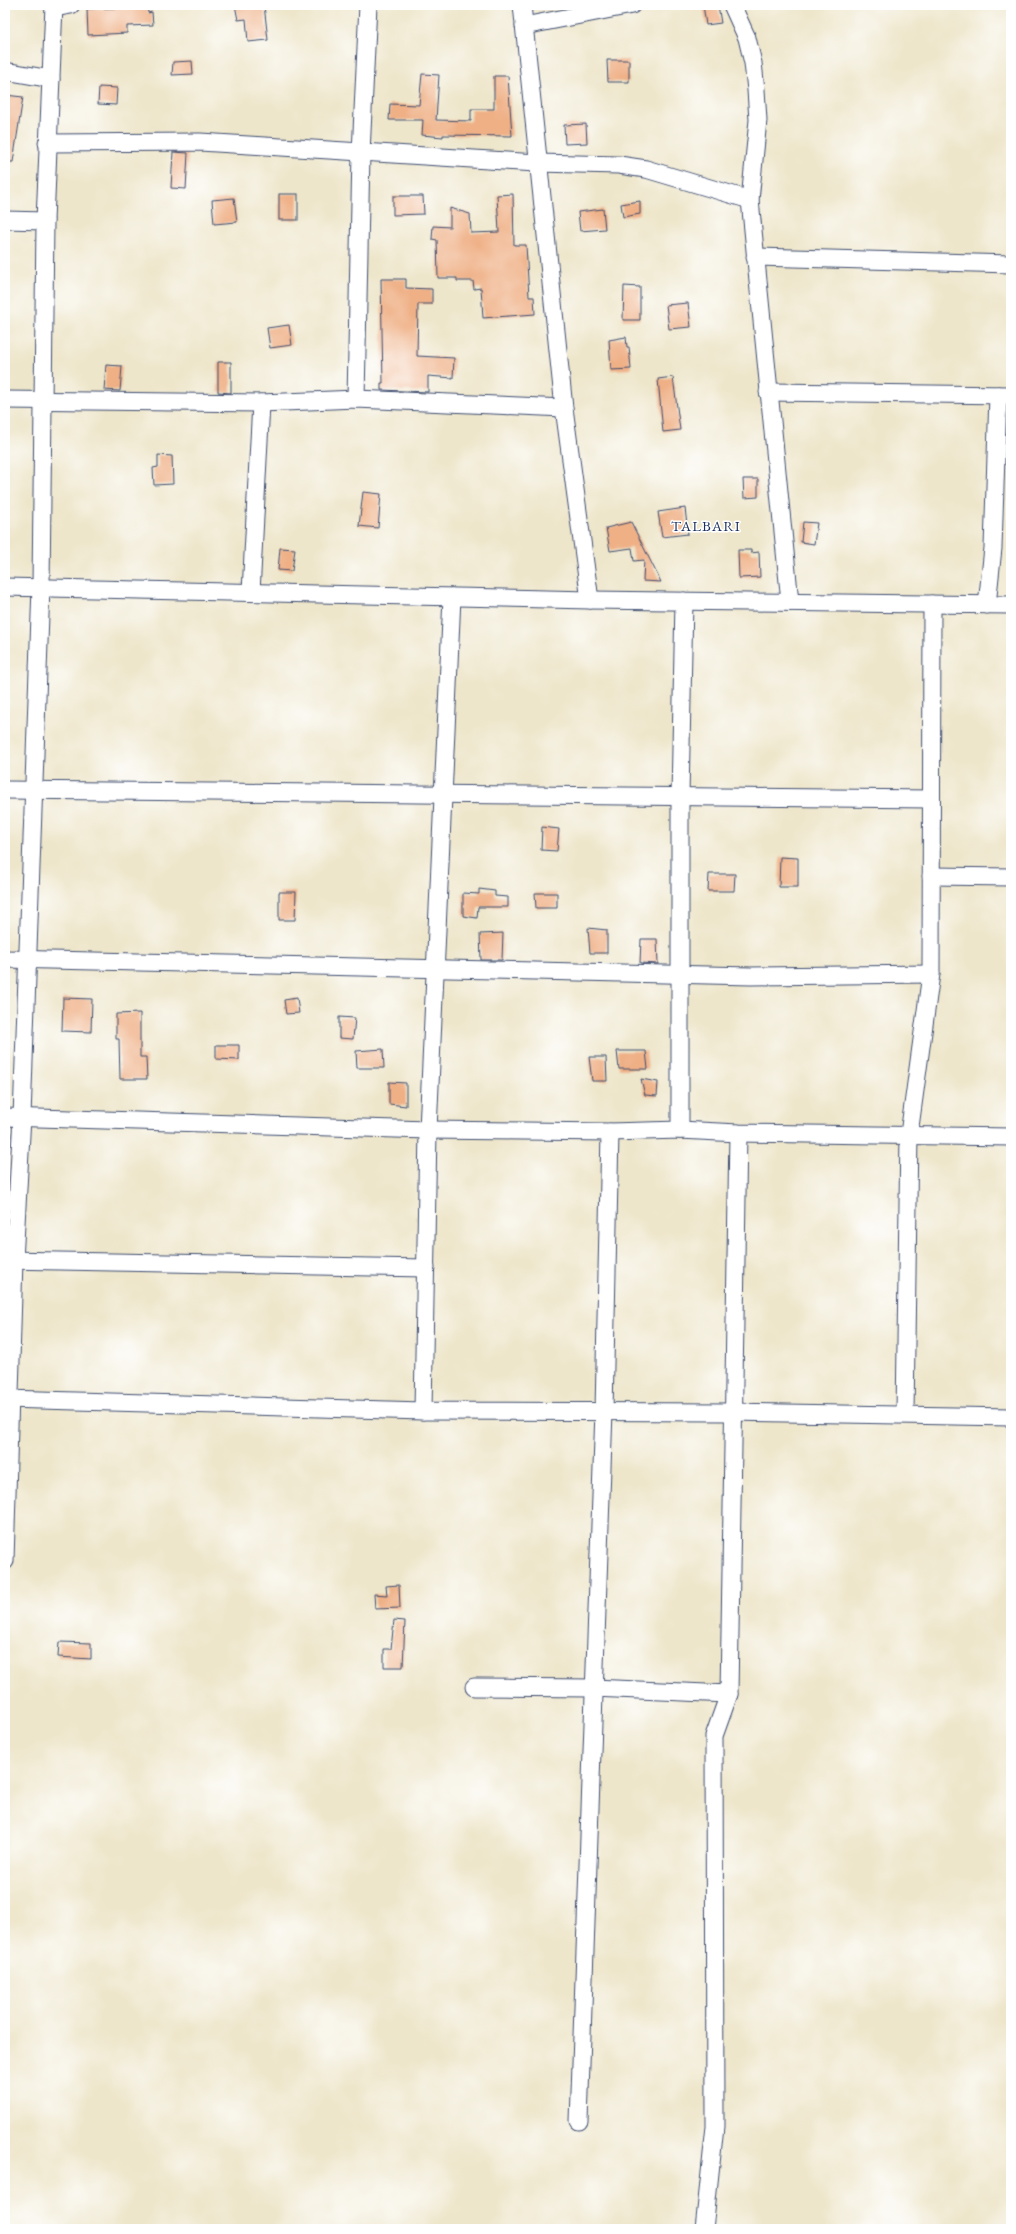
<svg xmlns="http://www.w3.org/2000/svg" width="1016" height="2234" font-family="'EB Garamond',serif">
	<rect width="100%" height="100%" fill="#fff"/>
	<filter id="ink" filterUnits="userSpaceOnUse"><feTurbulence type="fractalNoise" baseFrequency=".025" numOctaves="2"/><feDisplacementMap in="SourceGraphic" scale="8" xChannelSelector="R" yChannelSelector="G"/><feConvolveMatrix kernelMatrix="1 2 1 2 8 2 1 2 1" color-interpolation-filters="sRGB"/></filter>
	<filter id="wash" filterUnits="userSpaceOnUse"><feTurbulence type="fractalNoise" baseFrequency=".012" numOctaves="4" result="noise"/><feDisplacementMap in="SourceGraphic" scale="16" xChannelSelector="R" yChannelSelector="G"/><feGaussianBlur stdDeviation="0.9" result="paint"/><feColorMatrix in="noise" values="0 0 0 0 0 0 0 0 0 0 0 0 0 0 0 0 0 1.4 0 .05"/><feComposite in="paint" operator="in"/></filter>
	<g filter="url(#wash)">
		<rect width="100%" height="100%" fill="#eee6cb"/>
		<g id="blocks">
			<!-- building -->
			<g fill="#efb086">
				<path d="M116 5H147L148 13 152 12 153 25 127 26V33L88 35 87 9 116 8Z"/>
				<path d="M235 5H264L268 40 248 42 246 19 238 20Z"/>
				<path d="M703 5H718L721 23 706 25Z"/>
				<path d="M607 60H629V82H608Z"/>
				<path d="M192 61 193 74 172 75 173 62Z"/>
				<path d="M422 74 439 75 436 120 471 121V109H494V76H508L512 136 443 135V137L422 135 423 120H389L390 104 419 105Z"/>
				<path d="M99 87 117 88 116 105 98 104Z"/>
				<path d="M5 95 23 97 13 162H5Z"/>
				<path d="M586 124 587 143 565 144 564 125Z"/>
				<path d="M173 152 188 153 186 189 171 188Z"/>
				<rect x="279" y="194" width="19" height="26"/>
				<path d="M513 194 514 245H526L529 297H534L535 314 483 318 481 288 474 289 473 281H457V278H438L437 240 432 239 433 226 450 227V208L470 214 471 233 499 232 497 195Z"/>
				<path d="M393 196H423L424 214 393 215Z"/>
				<path d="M234 198 237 222 214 224 212 200Z"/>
				<path d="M640 201V214L623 217 621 204Z"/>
				<path d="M603 209 605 229 580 231 578 212Z"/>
				<path d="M381 279H406V288L432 289V304H418L417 356 454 358 453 378 428 376V392L381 390V383H383Z"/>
				<path d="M624 286 640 287V320H623Z"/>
				<path d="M688 303 691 327 669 329 666 305Z"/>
				<path d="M289 325 292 345 270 348 267 328Z"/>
				<path d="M626 337 627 347H629L631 369 611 370 609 340Z"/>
				<path d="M218 362H231V393L218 392Z"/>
				<path d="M106 365 122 366 120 391 104 390Z"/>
				<path d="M673 377 680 430 663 432 658 379Z"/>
				<path d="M158 455 172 456 173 484 154 485 153 468 158 467Z"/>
				<path d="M743 479H758V497L744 498Z"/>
				<path d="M363 492 381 494 378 528 359 526Z"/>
				<path d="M685 508 688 534 662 537 658 512Z"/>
				<path d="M631 522 661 582 643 581 644 560 634 561 632 548 610 551 606 528Z"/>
				<path d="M803 522 817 523 814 544 801 542Z"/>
				<path d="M280 548 295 549 292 571 278 570Z"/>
				<path d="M738 550H751V553L759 552 760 577 739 578Z"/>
				<path d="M542 827 559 829 557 851 541 850Z"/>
				<path d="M780 857 798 858V887H779Z"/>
				<path d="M709 874H735L734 891H708Z"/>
				<path d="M479 889 495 891V896L508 897V907H478L477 918 463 916V893L479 894Z"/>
				<path d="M279 892H296L295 920H279Z"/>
				<path d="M535 893H557V908H536Z"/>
				<path d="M588 928 607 930V953H590Z"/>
				<path d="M503 933 502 960H481L480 934Z"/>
				<path d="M641 939H657L658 964 640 963Z"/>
				<path d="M63 998 92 999 91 1032 62 1031Z"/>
				<path d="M297 998 299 1013 286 1014 284 1000Z"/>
				<path d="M140 1013V1057H146L147 1079H120L119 1039H116V1014Z"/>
				<path d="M339 1017 355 1018 353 1039 339 1038Z"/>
				<path d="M216 1045H239V1060L216 1059Z"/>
				<path d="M383 1049 384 1068H357L356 1051Z"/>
				<path d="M617 1051H646L648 1069H619Z"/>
				<path d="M589 1057H606L607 1081H592Z"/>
				<path d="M641 1079 658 1082 657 1096 645 1095Z"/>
				<path d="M389 1082 406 1083V1106L389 1104Z"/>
				<path d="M399 1585 400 1608 375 1609 374 1594 387 1595 386 1586Z"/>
				<path d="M394 1620 405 1621 403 1667H384V1649H391Z"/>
				<path d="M59 1642 91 1643V1659L58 1657Z"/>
			</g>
		</g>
	</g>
	<g filter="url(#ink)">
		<use href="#blocks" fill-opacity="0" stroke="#3b4a6e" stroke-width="1"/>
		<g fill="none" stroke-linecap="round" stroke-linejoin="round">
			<defs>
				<g id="street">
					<path d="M522 5 564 408 590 600"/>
					<path d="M732 5 747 38 753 63 756 90 758 120 750 200 790 602"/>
					<path d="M54 8 71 5"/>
					<path d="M524 26 632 5"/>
					<path d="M5 71 51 79"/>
					<path d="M47 143 200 142 537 163 619 165 646 169 750 200"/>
					<path d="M5 220 45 221"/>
					<path d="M755 257 1011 264"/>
					<path d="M768 392 1011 395"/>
					<path d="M356 399 361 153 368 5"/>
					<path d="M5 400 261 403 356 399 564 408"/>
					<path d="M5 587 590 600 1011 605"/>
					<path d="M251 592 261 403"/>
					<path d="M987 605 993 548 998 395"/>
					<path d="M5 790 931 799"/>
					<path d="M931 876 1011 877"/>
					<path d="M5 959 751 976 931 974"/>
					<path d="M5 1117 428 1130 610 1132 680 1130 738 1133 1011 1137"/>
					<path d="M680 1130V797L684 601"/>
					<path d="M5 1260 426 1268"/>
					<path d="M5 1399 423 1411 733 1412 1011 1417"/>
					<path d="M423 1411 428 1130 452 597"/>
					<path d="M905 1414 909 1134 931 974 932 604"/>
					<path d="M5 1561 14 1260 22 1117 41 587 45 221 54 5"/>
					<path d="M474 1687 593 1688 729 1694"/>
					<path d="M579 2121 604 1411 610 1132"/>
					<path d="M704 2229 715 2126 714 1736 729 1694 738 1133"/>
				</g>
			</defs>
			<!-- street casing -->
			<use href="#street" stroke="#3b4a6e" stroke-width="19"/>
			<!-- street -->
			<use href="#street" stroke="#fff" stroke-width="17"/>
		</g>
	</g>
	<g text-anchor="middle" stroke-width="3" stroke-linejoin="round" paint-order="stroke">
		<!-- neighbourhood labels -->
		<g font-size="15" letter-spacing="1" fill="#1b2f5e" stroke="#fff">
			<text x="706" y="531">TALBARI</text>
		</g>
	</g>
	<!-- margin -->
	<rect width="1016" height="2234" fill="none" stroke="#fff" stroke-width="20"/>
</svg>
